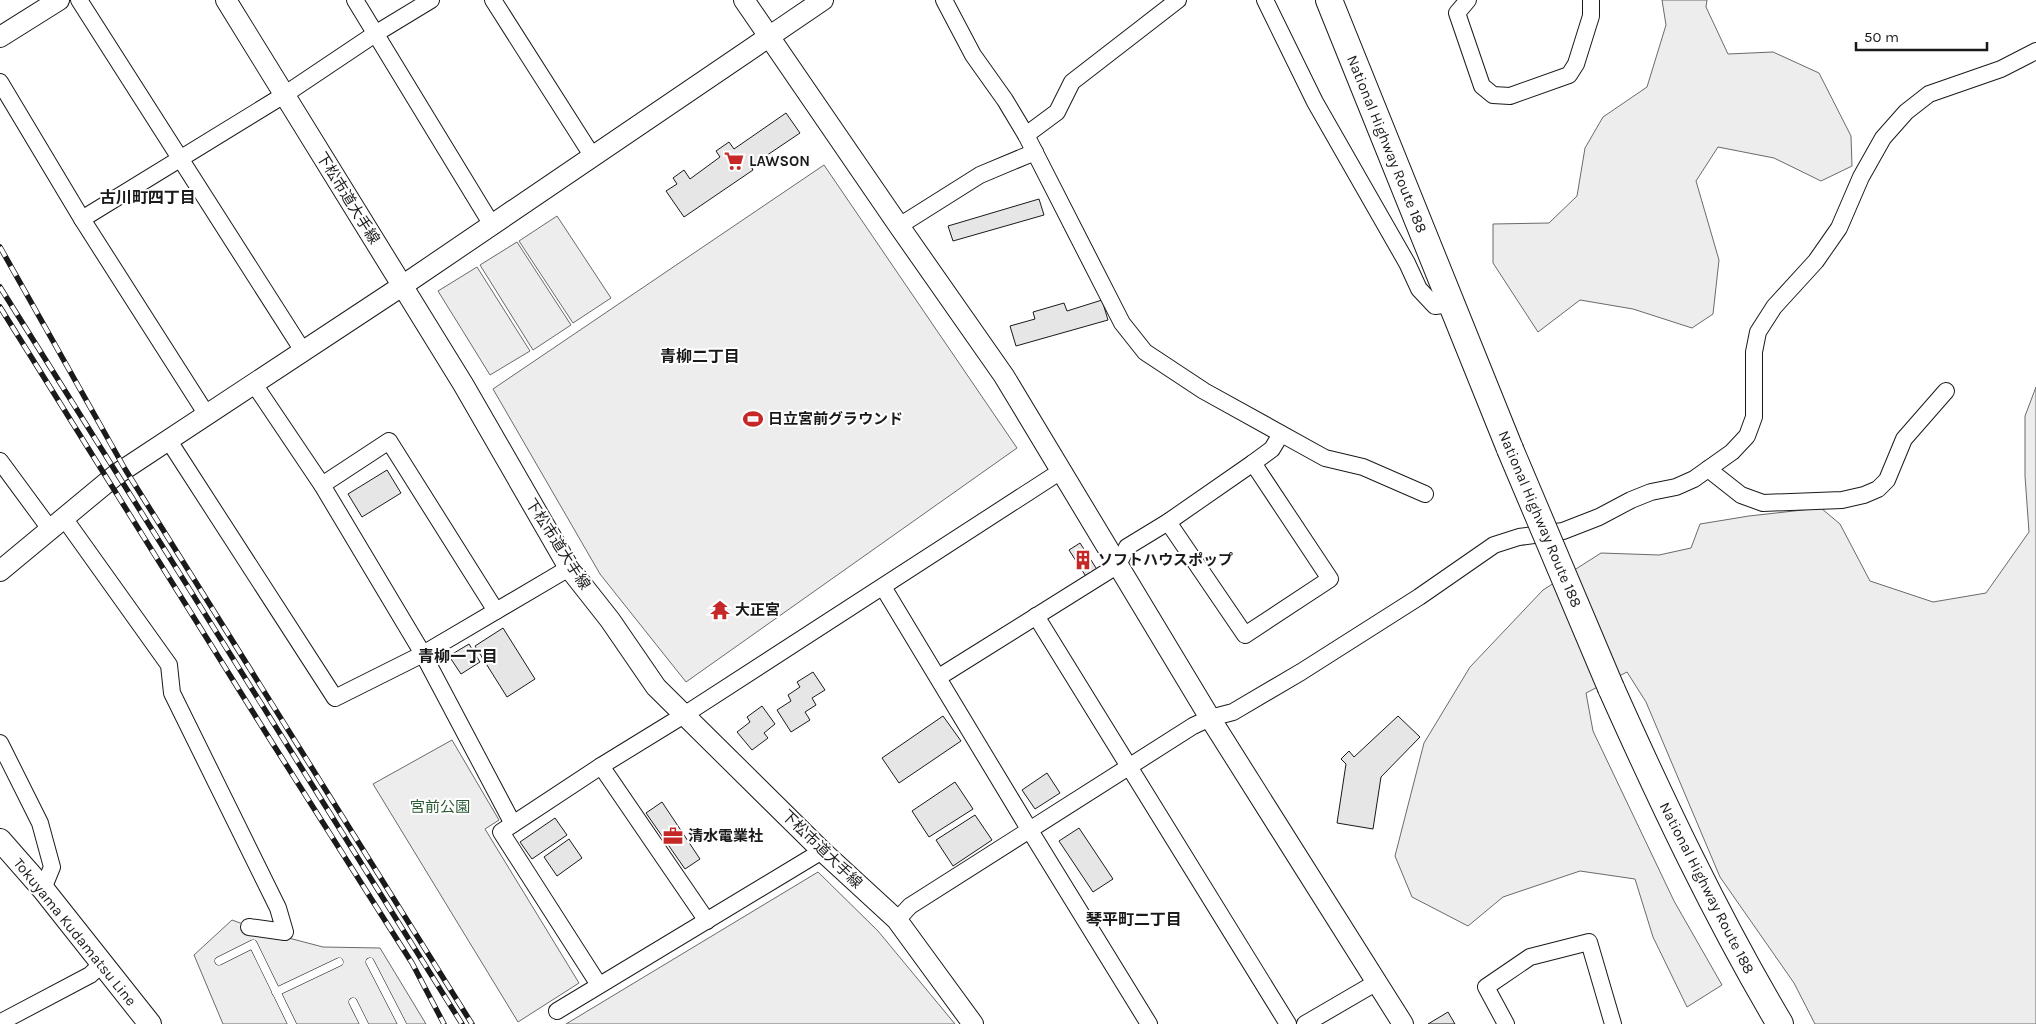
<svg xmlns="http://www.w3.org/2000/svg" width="2036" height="1024" font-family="Karla,'Noto Sans JP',sans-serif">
	<rect width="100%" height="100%" fill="#fff"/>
	<!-- built -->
	<g fill="#ededed" stroke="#6a6a6a">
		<path d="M1662 0H1707L1706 7 1728 54 1773 52 1819 73 1851 136 1852 166 1821 181 1774 158 1718 147 1696 181 1719 260 1713 314 1692 328 1633 309 1580 300 1538 332 1493 263V224L1549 223 1577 196 1585 148 1603 117 1647 87 1666 25Z"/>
		<path d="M824 165 1017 448 686 682 600 574 493 389Z"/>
		<path d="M557 216 611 298 573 323 519 241Z"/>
		<path d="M517 242 571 325 533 350 480 265Z"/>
		<path d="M477 267 530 351 490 375 438 291Z"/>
		<path d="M2036 387V1024H1815L1794 983 1720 877 1646 702 1627 672 1586 693 1593 731 1674 901 1722 985 1687 1007 1653 937 1635 879 1580 871 1503 897 1468 926 1412 897 1395 856 1424 743 1470 667 1543 590 1601 553 1659 555 1691 548 1700 524 1749 516 1821 508 1840 524 1870 581 1933 602 1986 593 2029 532 2025 476V416Z"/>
		<path d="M452 740 499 820 485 829 579 983 518 1022 373 784Z"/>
		<path d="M818 872 878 931 955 1024H566Z"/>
		<path d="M232 920 262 931 323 947 380 948 426 1024H223L194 955Z"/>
	</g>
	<!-- building -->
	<g fill="#e6e6e6" stroke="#1a1a1a">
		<path d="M786 113 800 133 751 166 753 170 684 217 666 191 677 184 673 178 684 170 690 179 720 157 716 151 729 142 734 149Z"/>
		<path d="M1039 199 1044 215 953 241 948 226Z"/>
		<path d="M1102 300 1108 320 1016 346 1010 326 1035 319 1033 312 1064 303 1067 311Z"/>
		<path d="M387 470 401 493 362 517 348 494Z"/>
		<path d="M1080 543 1098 571 1087 578 1069 550Z"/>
		<path d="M503 628 535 679 507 697 475 646Z"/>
		<path d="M469 644 480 662 461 674 449 656Z"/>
		<path d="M813 672 825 690 812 698 816 705 805 712 810 720 791 732 777 710 791 701 788 695 800 687 797 682Z"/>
		<path d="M762 706 775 724 764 733 768 738 752 750 737 732 750 722 747 717Z"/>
		<path d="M943 716 961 741 899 783 882 758Z"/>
		<path d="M1398 716 1420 737 1381 777 1373 829 1337 823 1346 764 1341 759 1349 751 1354 757Z"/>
		<path d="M1047 773 1060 793 1035 809 1022 790Z"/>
		<path d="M955 782 973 809 929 837 912 811Z"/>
		<path d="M662 802 700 859 685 869 646 813Z"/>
		<path d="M975 815 992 840 953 866 936 840Z"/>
		<path d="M555 818 567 835 532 859 520 842Z"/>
		<path d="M1079 828 1113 879 1093 892 1059 841Z"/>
		<path d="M569 839 582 858 557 876 544 857Z"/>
		<path d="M1448 1012 1455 1024H1428Z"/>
	</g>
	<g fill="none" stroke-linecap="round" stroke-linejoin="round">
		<defs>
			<g id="service">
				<path d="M219 961 253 944 292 1024"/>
				<path d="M370 962 402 1024"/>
				<path d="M276 992 339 962"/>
				<path d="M353 1002 364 1024"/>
			</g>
			<g id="minor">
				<path d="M79 0 303 351"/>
				<path d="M355 0 492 225"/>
				<path d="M493 0 593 157"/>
				<path d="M944 0 973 55 1005 100 1026 135 1122 323 1145 352 1204 391 1325 458 1363 467 1425 494"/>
				<path d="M1265 0 1315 102 1407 263 1419 289 1435 306 1451 304"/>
				<path d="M1468 0 1457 13 1482 86 1493 95 1510 96 1569 75 1576 64 1591 16V0"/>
				<path d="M0 82 82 219 207 415"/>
				<path d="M1026 135 1057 112 1072 82 1178 0"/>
				<path d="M82 219 284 95 375 34 431 0"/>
				<path d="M899 226 980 175 1035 152"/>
				<path d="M254 384 322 485 423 654 513 824"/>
				<path d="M169 441 335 698 423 654 569 568"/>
				<path d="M0 461 50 529"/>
				<path d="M1708 469 1741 495 1763 503 1842 500 1864 495 1878 489 1887 480 1904 439 1946 391"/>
				<path d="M322 485 389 441 496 611"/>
				<path d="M64 518 169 665 172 693 278 908 285 932 249 927"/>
				<path d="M1168 522 1245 635 1330 579 1253 463"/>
				<path d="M883 587 1029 829 1149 1024"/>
				<path d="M1036 616 1288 1024"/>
				<path d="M939 677 1118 565 1127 547 1168 522 1253 463 1272 449 1281 434"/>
				<path d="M0 743 40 823 52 867 43 889"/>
				<path d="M601 766 707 921"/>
				<path d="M897 920 910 906 1193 726 1210 718 1233 712 1301 672 1419 597 1494 545 1519 537 1563 531 1599 517 1631 500 1651 492 1676 487 1694 479 1732 452 1747 436 1754 417V352L1758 332 1774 307 1816 261 1839 228 1861 177 1883 138 1906 112 1929 94 2001 69 2036 51"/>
				<path d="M599 985 501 832 601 766 684 715 1061 471"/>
				<path d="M557 1011 822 851"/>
				<path d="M1 1024 3 1021 90 975 102 964"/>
				<path d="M1305 1024 1377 982"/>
				<path d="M1506 1024 1486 987 1530 957 1589 942 1613 1024"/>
			</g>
			<g id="tertiary">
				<path d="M226 0 463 384 569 568 610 620 656 687 822 851 897 920 973 1024"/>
				<path d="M744 0 899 226 1004 376 1210 718 1403 1024"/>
				<path d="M0 37 59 0"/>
				<path d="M0 571 117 474 402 286 823 0"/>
			</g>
			<path id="secondary" d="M0 840 43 889 150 1024"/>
			<g id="trunk">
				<path d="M1329 0 1510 449"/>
				<path d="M1611 688C1662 802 1716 916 1780 1024"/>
			</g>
		</defs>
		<!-- service casing -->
		<use href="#service" stroke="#1a1a1a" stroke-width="9"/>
		<!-- minor casing -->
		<use href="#minor" stroke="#1a1a1a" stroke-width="18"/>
		<!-- tertiary casing -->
		<use href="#tertiary" stroke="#1a1a1a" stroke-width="22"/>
		<!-- secondary casing -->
		<use href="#secondary" stroke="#1a1a1a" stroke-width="24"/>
		<!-- trunk casing -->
		<use href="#trunk" stroke="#1a1a1a" stroke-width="28"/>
		<!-- service -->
		<use href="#service" stroke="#fff" stroke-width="8"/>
		<!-- minor -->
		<use href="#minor" stroke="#fff" stroke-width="16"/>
		<!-- tertiary -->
		<use href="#tertiary" stroke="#fff" stroke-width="20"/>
		<!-- secondary -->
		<use href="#secondary" stroke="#fff" stroke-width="22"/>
		<!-- trunk -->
		<use href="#trunk" stroke="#fff" stroke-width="26"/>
		<defs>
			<g id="rail">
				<path d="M0 247 125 469 472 1024"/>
				<path d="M0 287 462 1024"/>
				<path d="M0 307 266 733 412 963 444 1024"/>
			</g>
		</defs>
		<!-- rail casing -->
		<use href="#rail" stroke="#1a1a1a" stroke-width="5.5"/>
		<!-- rail -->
		<use href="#rail" stroke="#fff" stroke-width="4" stroke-dasharray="11" stroke-linecap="butt"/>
		<defs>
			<path id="trunk-bridge" d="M1510 449 1611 688"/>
		</defs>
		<!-- trunk-bridge casing -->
		<use href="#trunk-bridge" stroke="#1a1a1a" stroke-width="28" stroke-linecap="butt"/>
		<!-- trunk-bridge -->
		<use href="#trunk-bridge" stroke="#fff" stroke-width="26"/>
	</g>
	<!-- icons -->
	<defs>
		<symbol id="supermarket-bare" viewBox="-9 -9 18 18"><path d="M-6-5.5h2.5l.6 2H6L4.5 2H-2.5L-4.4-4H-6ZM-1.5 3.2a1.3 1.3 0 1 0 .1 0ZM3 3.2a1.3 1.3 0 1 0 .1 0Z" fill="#c62828" stroke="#fff" stroke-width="2.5" paint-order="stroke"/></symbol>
		<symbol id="stadium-bare" viewBox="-9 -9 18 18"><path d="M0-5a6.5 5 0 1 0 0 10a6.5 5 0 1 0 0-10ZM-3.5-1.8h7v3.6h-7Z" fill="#c62828" stroke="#fff" stroke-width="2.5" paint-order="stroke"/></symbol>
		<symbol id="building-bare" viewBox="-9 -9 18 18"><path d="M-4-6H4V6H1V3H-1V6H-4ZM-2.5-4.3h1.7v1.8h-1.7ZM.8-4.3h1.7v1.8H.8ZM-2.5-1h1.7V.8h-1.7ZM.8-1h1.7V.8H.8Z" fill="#c62828" stroke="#fff" stroke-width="2.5" paint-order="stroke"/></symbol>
		<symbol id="temple-bare" viewBox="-9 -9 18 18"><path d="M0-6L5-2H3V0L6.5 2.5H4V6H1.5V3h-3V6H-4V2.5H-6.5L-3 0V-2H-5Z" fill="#c62828" stroke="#fff" stroke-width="2.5" paint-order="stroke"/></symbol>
		<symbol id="office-bare" viewBox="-9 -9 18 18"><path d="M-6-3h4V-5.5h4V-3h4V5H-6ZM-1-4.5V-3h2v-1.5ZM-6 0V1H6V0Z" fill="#c62828" stroke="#fff" stroke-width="2.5" paint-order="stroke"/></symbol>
	</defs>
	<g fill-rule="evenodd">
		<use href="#supermarket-bare" x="720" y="147" width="28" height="28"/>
		<use href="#stadium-bare" x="739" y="405" width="28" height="28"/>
		<use href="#building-bare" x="1069" y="546" width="28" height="28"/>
		<use href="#temple-bare" x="706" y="596" width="28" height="28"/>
		<use href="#office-bare" x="659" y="822" width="28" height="28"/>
	</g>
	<g text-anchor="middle" stroke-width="4" stroke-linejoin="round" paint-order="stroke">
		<!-- street labels -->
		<g font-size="15" fill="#1a1a1a" stroke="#fff">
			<text transform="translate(1387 144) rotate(68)" y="5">National Highway Route 188</text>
			<text transform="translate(348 198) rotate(58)" y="5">下松市道大手線</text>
			<text transform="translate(1540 519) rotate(67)" y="5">National Highway Route 188</text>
			<text transform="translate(558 544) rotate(57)" y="5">下松市道大手線</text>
			<text transform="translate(822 849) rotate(44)" y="5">下松市道大手線</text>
			<text transform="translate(1707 888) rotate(63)" y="5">National Highway Route 188</text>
			<text transform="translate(75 932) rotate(51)" y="5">Tokuyama Kudamatsu Line</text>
		</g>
		<!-- poi labels -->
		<g font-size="15" font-weight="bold" fill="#1a1a1a" stroke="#fff" text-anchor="start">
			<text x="749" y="166">LAWSON</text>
			<text x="768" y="424">日立宮前グラウンド</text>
			<text x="1098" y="565">ソフトハウスポップ</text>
			<text x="735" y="615">大正宮</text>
			<text x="688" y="841">清水電業社</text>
		</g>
		<!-- park labels -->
		<g font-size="15" fill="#2b5a34" stroke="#fff">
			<text x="440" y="812">宮前公園</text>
		</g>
		<!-- neighbourhood labels -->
		<g font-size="16" font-weight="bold" fill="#1a1a1a" stroke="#fff">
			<text x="148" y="203">古川町四丁目</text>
			<text x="700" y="362">青柳二丁目</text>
			<text x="458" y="662">青柳一丁目</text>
			<text x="1134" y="925">琴平町二丁目</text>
		</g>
	</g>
	<!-- scale -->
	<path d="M1856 42v8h131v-8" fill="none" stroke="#1a1a1a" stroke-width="2.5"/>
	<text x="1864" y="42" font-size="15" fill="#1a1a1a" stroke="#ffffff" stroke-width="4" paint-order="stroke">50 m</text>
</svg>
